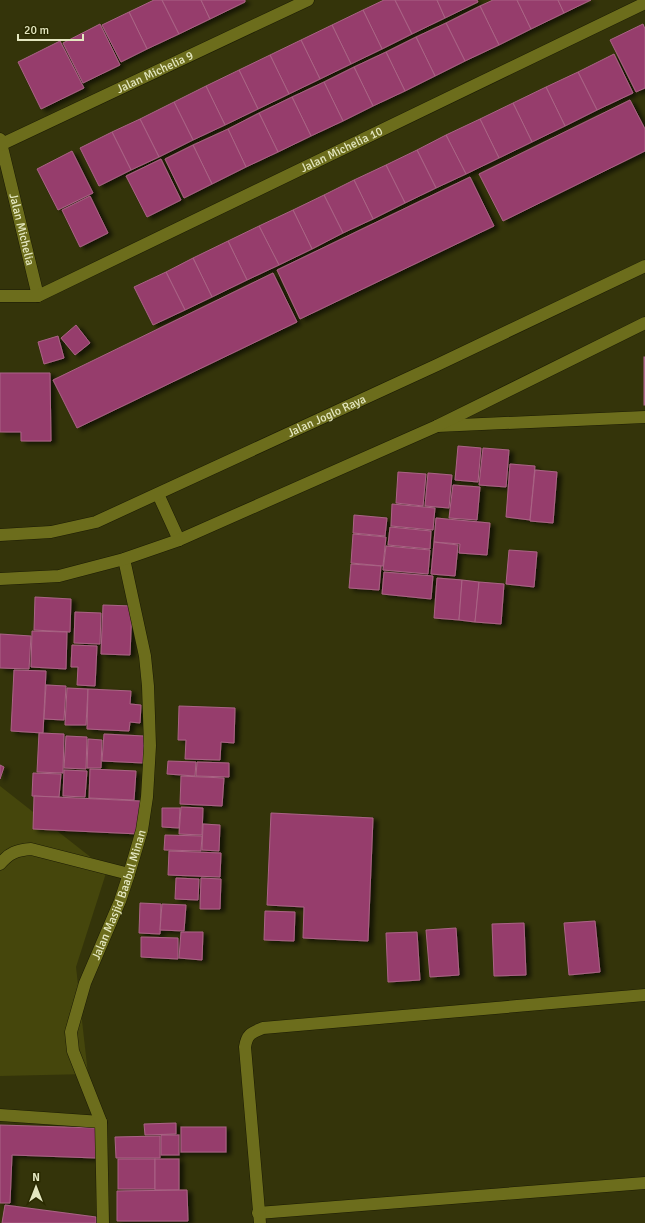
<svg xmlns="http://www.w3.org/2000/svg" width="645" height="1223" font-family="Signika,sans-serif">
	<defs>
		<filter id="shadow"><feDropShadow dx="4.5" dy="2.5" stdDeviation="2" flood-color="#0009"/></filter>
	</defs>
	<rect width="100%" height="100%" fill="#34340a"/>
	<!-- green -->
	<path fill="#45460c" d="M0 786 107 870 76 967 88 1074 0 1076Z"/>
	<!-- building -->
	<g fill="#963e6c" stroke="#aa6385" filter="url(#shadow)">
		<path d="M154 0H162L179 34 147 49 129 12Z"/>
		<path d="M162 0H201L210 19 179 34Z"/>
		<path d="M201 0H245V2L210 19Z"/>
		<path d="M384 0H395L412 34 382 49 363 10Z"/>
		<path d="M395 0H437L445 18 412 34Z"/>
		<path d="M437 0H477L478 2 445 18Z"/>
		<path d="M493 0H517L531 29 499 45 480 6Z"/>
		<path d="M517 0H558L564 13 531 29Z"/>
		<path d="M558 0H591L564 13Z"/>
		<path d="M480 6 499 45 465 61 446 23Z"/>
		<path d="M363 10 382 49 351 64 332 25Z"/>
		<path d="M129 12 147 49 121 62 102 25Z"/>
		<path d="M446 23 465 61 435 76 416 37Z"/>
		<path d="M100 24 120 65 83 83 63 43Z"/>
		<path d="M643 24 645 29V88L636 92 610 40Z"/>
		<path d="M332 25 351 64 320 79 301 40Z"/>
		<path d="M416 37 435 76 405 91 386 52Z"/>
		<path d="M301 40 320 79 289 94 270 55Z"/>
		<path d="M60 41 84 88 41 109 18 62Z"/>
		<path d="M386 52 405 91 373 106 354 67Z"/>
		<path d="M614 54 633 93 597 110 578 72Z"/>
		<path d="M270 55 289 94 258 109 239 70Z"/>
		<path d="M354 67 373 106 343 121 324 82Z"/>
		<path d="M239 70 258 109 225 125 206 86Z"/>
		<path d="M578 72 597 110 565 126 546 87Z"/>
		<path d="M324 82 343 121 311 136 292 97Z"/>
		<path d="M206 86 225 125 193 140 174 102Z"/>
		<path d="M546 87 565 126 532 142 513 103Z"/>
		<path d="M292 97 311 136 278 152 259 113Z"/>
		<path d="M630 100 645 129V151L503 221 479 174Z"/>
		<path d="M174 102 193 140 159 157 140 119Z"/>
		<path d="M513 103 532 142 499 158 480 119Z"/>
		<path d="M259 113 278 152 246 167 228 129Z"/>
		<path d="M140 119 159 157 131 170 112 132Z"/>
		<path d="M480 119 499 158 466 174 446 135Z"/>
		<path d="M228 129 246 167 212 184 193 145Z"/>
		<path d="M112 132 131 170 99 186 80 148Z"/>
		<path d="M446 135 466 174 436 188 417 150Z"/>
		<path d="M193 145 212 184 184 198 165 159Z"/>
		<path d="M417 150 436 188 405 203 386 165Z"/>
		<path d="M72 151 93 193 58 210 37 169Z"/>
		<path d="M161 159 181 200 147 217 126 176Z"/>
		<path d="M386 165 405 203 373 219 354 180Z"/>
		<path d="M470 177 494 226 300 319 277 270Z"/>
		<path d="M354 180 373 219 343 233 324 195Z"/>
		<path d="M324 195 343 233 312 249 293 210Z"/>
		<path d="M90 196 108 233 80 247 62 210Z"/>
		<path d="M293 210 312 249 279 265 259 226Z"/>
		<path d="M259 226 279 265 247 280 228 241Z"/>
		<path d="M228 241 247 280 212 297 193 258Z"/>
		<path d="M193 258 212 297 185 310 166 272Z"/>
		<path d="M166 272 185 310 153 325 134 287Z"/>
		<path d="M273 273 297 322 77 428 53 380Z"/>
		<path d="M76 325 90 343 75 355 61 338Z"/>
		<path d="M58 336 64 358 44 364 38 342Z"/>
		<rect x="644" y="357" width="1" height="48"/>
		<path d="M0 373H50L51 441H21V432H0Z"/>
		<path d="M458 446 481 448 478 482 455 480Z"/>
		<path d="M483 448 509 450 506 487 479 485Z"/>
		<path d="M510 464 535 466 530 520 506 517Z"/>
		<path d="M535 470 557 472 553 523 530 521Z"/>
		<path d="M398 472 426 474 423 506 396 503Z"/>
		<path d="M428 473 452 475 449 508 425 506Z"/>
		<path d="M453 485 480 487 477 520 449 518Z"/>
		<path d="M392 504 435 508 433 530 391 526Z"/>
		<path d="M354 515 387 518 385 536 353 533Z"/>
		<path d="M436 518 490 523 487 555 459 553 460 544 434 542Z"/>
		<path d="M390 527 431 531 430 549 388 545Z"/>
		<path d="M353 534 386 537 383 566 351 563Z"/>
		<path d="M434 542 458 545 455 576 431 574Z"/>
		<path d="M386 546 430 550 428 574 383 570Z"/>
		<path d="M509 550 537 552 534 587 506 584Z"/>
		<path d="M351 564 381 566 379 590 349 588Z"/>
		<path d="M384 572 433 576 431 599 382 594Z"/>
		<path d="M437 578 462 580 459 620 434 618Z"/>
		<path d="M462 580 479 582 475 622 459 620Z"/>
		<path d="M479 582 504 584 501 624 475 622Z"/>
		<path d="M35 597 71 599 70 632 34 630Z"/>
		<path d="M103 605 132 606 130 655 101 654Z"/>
		<path d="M75 612 101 613 100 644 74 643Z"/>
		<path d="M32 631 67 632 66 669 31 667Z"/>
		<path d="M0 634 31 636 29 669 0 668Z"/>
		<path d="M72 645 97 646 95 686 77 685 78 667H71Z"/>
		<path d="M14 670 46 671 43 733 11 731Z"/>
		<path d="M46 685 66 686 64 720 44 719Z"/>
		<path d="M67 688 88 689 86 725H65Z"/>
		<path d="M88 689 131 691 130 704 141 705 140 723 130 722 129 731 87 729Z"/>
		<path d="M179 706 235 708 234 743 221 742 220 760 185 759 186 740H178Z"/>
		<path d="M39 733 64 734 63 773 37 772Z"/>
		<path d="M104 734 144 736 143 763 102 761Z"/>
		<path d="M66 736 87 737 86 769 64 768Z"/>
		<path d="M88 739 102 740 101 768H87Z"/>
		<path d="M168 761 196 762 195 776 167 774Z"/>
		<path d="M197 762 229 763V777L196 776Z"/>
		<path d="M0 765 4 767 0 779Z"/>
		<path d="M90 769 136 771 134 800 89 798Z"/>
		<path d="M64 770 87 771 85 797 63 796Z"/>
		<path d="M33 773 61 774 59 797 32 796Z"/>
		<path d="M181 776 224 778 222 806 180 804Z"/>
		<path d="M34 796 140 801 139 834 33 829Z"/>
		<path d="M181 807 203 808 202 835 179 834Z"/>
		<path d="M162 808H180L179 828 162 827Z"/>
		<path d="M271 813 373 818 368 941 303 938 304 907 267 905Z"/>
		<path d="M203 824 220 825 219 851 202 850Z"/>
		<path d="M165 835 202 836 201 851 164 850Z"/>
		<path d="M169 851 221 853 220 877 168 875Z"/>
		<path d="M176 878 199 879 198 900 175 899Z"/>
		<path d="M201 878 221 879 220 909H200Z"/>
		<path d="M140 903 161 904 160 934 139 933Z"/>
		<path d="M162 904 186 905 184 931 160 930Z"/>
		<path d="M265 911 295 912 294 941 264 940Z"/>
		<path d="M595 921 600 972 569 975 564 923Z"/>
		<path d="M524 923 526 975 494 976 492 924Z"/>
		<path d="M456 928 459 975 430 977 426 930Z"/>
		<path d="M181 932H203L202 960 179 958Z"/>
		<path d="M417 932 420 980 388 982 386 933Z"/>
		<path d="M141 937 178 938V959L141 957Z"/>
		<path d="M176 1123V1134L145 1135 144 1124Z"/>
		<path d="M0 1125 97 1128 96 1158 12 1155 10 1203H0Z"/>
		<rect x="181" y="1127" width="45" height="25"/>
		<rect x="161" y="1135" width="18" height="20"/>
		<path d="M160 1136V1158H116L115 1137Z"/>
		<rect x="118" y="1159" width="37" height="30"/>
		<rect x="155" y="1159" width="24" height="31"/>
		<path d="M187 1190 188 1221H117V1191Z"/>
		<path d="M5 1205 96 1217V1223H2Z"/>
	</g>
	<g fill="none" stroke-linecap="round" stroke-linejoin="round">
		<defs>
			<g id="minor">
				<path id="s1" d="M0 139 38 296"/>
				<path id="s2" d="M0 145 308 0"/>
				<path id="s3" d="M0 296H38L645 3"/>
				<path d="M437 426 645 417"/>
				<path d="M0 864C9 853 17 850 31 849L129 874"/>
				<path d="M0 1115 101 1122"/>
				<path d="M258 1213 645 1183"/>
				<path id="s4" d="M103 1223 101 1122 73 1051 71 1032 85 983 120 901 129 874 142 830 147 797 150 746 148 686 145 656 124 559"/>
				<path d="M260 1223 245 1047C247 1034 251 1033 263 1028L645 995"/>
			</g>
			<g id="secondary">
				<path d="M158 494 179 540"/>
				<path id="s5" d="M0 535 51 532 96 522 437 365 645 266"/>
				<path d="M0 579 59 576 124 559 179 540 437 426 645 323"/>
			</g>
		</defs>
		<!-- minor casing -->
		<use href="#minor" stroke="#1b1b04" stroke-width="13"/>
		<!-- secondary casing -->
		<use href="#secondary" stroke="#1b1b04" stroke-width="13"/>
		<!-- minor -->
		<use href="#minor" stroke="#6c6d1c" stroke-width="12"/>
		<!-- secondary -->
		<use href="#secondary" stroke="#6c6d1c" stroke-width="12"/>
	</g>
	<g text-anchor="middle" stroke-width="3" stroke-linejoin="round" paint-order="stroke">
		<!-- street labels -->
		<g font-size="12" fill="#e4e7c1" stroke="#2a2a00">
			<text dy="4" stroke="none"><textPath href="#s2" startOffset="171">Jalan Michelia 9</textPath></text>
			<text dy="4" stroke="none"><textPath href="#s3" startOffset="375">Jalan Michelia 10</textPath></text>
			<text dy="4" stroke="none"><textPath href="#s1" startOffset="93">Jalan Michelia</textPath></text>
			<text dy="4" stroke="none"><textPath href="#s5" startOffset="351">Jalan Joglo Raya</textPath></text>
			<text dy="4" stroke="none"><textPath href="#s4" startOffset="342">Jalan Masjid Baabul Minan</textPath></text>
		</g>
	</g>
	<!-- north arrow -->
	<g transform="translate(36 1187)" stroke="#2a2a00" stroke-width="3" paint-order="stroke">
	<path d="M0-3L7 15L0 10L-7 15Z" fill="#e4e7c1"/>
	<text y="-6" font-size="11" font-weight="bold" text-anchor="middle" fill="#e4e7c1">N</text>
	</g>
	<!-- scale -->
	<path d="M18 34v6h65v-6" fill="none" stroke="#e4e7c1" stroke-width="2"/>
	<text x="24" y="34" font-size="12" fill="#e4e7c1" stroke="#2a2a00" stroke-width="3" paint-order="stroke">20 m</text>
</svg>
